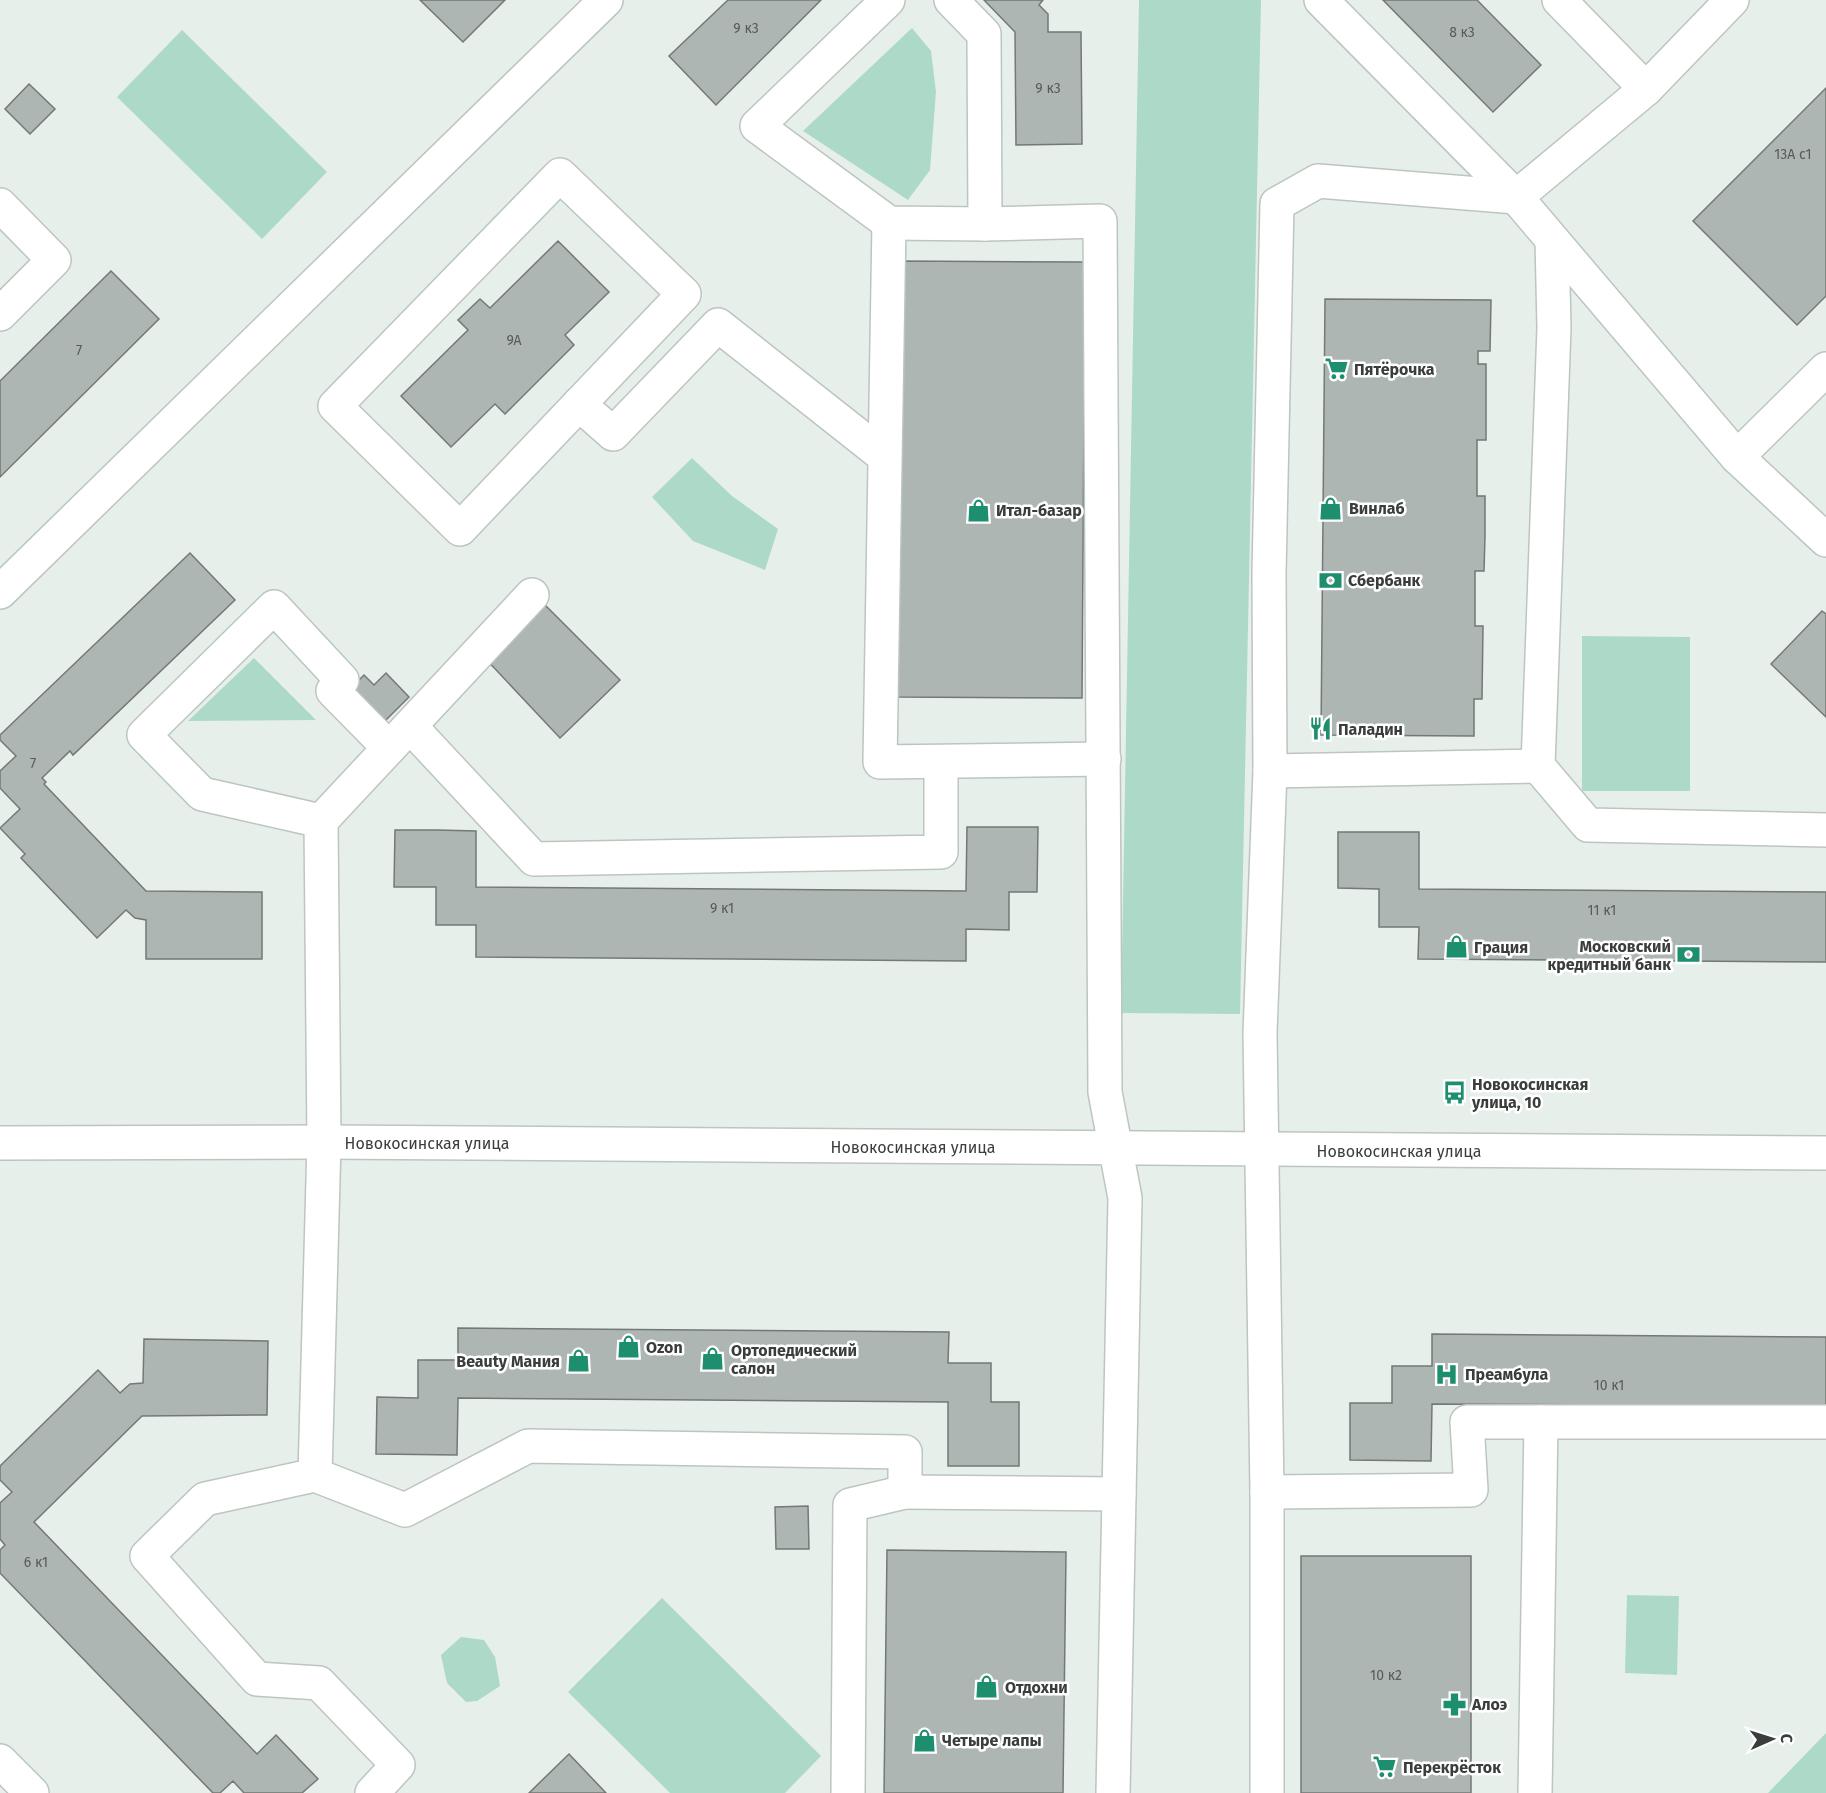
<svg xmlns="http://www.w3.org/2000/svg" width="1826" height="1793" font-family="'Fira Sans',sans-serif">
	<rect width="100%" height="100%" fill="#e7efeb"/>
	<!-- green -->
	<g fill="#addac8">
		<path d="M1139 0H1261L1240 1014 1121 1013Z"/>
		<path d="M912 28 931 51 936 92 930 170 908 200 803 131Z"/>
		<path d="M182 30 327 172 262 239 117 97Z"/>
		<path d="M692 458 732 496 778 529 765 570 693 541 652 497Z"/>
		<path d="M1582 636 1690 637V791H1582Z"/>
		<path d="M254 658 316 720 188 721Z"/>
		<path d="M1627 1595 1679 1596 1677 1675 1625 1673Z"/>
		<path d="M662 1598 821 1756 785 1793H670L568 1692Z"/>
		<path d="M461 1637 484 1640 495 1657 500 1686 477 1701 466 1702 447 1683 441 1655Z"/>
		<path d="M1826 1733V1793H1768Z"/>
	</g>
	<!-- building -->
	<g fill="#aeb6b3" stroke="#727976" stroke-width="1.5">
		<path d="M420 0H505L463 42Z"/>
		<path d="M728 0H821L716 105 669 56Z"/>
		<path d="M984 0H1043L1039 5 1048 14V32H1081L1082 144 1016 145 1015 32Z"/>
		<path d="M1383 0H1477L1541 65 1493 112Z"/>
		<path d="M29 84 55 109 30 134 5 109Z"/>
		<path d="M1826 88V296L1797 325 1693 221Z"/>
		<path d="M558 241 609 292 565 335 574 345 505 414 495 404 451 447 401 396 468 330 458 320 480 299 490 308Z"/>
		<path d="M900 261 1085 262 1082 698 897 697Z"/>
		<path d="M111 271 159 319 0 477V381Z"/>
		<path d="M1325 299 1491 300 1490 351H1478V364H1486V440H1477V496H1485V536L1484 571H1475V626H1483L1482 699H1474V736L1321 735Z"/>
		<path d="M190 553 235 600 73 755 70 751 42 778 46 782 44 784 146 891 262 892V959H146V920L135 918 126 910 97 938 21 858 25 854 0 828 20 809 0 788V771L16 756 0 740V735Z"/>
		<path d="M541 601 620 680 560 738 483 656Z"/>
		<path d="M1822 611 1826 614V717L1771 664Z"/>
		<path d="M386 673 409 697 381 725 348 691 364 675 374 685Z"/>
		<path d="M967 827H1038L1037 892H1009V930L966 929V961L476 957V925H436V887H394L395 830H437L476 831V887L966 891Z"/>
		<path d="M1338 832H1419V889L1826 892V962L1418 959 1419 927H1379V889L1338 888Z"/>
		<path d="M458 1328 949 1332 948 1363H991V1402H1019V1466H948V1402L458 1398 457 1455 376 1454 377 1397 418 1398V1360H458Z"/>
		<path d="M1432 1334 1826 1337V1406L1432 1404 1431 1461 1350 1460V1403H1392V1366H1432Z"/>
		<path d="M144 1339 268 1341 267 1415 142 1416 34 1522 257 1754 276 1735 318 1779 302 1793H244L233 1781 220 1793H213L0 1573V1550L5 1545 0 1539V1503L12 1492 0 1480V1466L98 1370 120 1393 130 1384 143 1383Z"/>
		<path d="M808 1506 809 1549H776L775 1507Z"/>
		<path d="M887 1550 1066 1552 1063 1793H884Z"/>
		<rect x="1301" y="1556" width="170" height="237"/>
		<path d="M569 1754 606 1793H529Z"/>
	</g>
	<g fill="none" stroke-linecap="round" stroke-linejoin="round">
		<defs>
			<g id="minor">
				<path d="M888 0 757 126 889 223 985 224 1100 221 1105 1092 1125 1198 1113 1793"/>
				<path d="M951 0 984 34 985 224"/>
				<path d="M1321 0 1516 197 1737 457 1826 540"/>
				<path d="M1559 0 1646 89"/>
				<path d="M560 175 684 294 460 529 335 406Z"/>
				<path d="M0 205 54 260 0 314"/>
				<path d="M889 223 880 762 1104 759"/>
				<path d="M1552 240 1554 328 1538 766 1588 825 1826 830"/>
				<path d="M579 404 613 434 718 325 884 456"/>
				<path d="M1737 457 1826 369"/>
				<path d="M0 592 606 0"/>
				<path d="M410 726 534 859 941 852V762"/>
				<path d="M1270 771 1538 766"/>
				<path d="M321 821 202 794 144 735 274 607 342 680 333 691 389 748"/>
				<path d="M0 1143 324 1142 1826 1153"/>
				<path d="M315 1475 324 1142 321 821 532 595"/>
				<path d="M1267 1492 1471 1490 1467 1422H1826"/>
				<path d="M0 1761 32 1793"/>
				<path d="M372 1793 398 1765 319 1683 257 1679 147 1556 205 1499 315 1475 405 1510 528 1446 905 1452V1492L1119 1494"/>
				<path d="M848 1793 850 1505 905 1492"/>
				<path d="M1267 1793V1492L1260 1033 1270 771 1269 573 1277 204 1318 181 1516 197 1646 89 1732 0"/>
				<path d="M1535 1793 1541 1422"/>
			</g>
		</defs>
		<!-- minor casing -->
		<use href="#minor" stroke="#bdc5c1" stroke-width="36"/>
		<!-- minor -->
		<use href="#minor" stroke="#fff" stroke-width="33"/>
	</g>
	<!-- icons -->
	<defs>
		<symbol id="supermarket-bare" viewBox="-9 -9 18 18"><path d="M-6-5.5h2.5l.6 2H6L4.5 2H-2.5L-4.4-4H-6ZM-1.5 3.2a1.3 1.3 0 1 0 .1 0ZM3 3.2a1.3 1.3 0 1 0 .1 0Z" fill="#1d8e6e" stroke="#fff" stroke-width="2.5" paint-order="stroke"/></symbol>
		<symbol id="shop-bare" viewBox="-9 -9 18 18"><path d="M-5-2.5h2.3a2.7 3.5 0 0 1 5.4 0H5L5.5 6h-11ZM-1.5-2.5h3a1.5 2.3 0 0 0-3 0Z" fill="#1d8e6e" stroke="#fff" stroke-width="2.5" paint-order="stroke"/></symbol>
		<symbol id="bank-bare" viewBox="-9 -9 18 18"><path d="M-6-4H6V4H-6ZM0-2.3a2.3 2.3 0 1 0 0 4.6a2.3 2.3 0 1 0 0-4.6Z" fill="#1d8e6e" stroke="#fff" stroke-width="2.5" paint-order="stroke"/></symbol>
		<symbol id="restaurant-bare" viewBox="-9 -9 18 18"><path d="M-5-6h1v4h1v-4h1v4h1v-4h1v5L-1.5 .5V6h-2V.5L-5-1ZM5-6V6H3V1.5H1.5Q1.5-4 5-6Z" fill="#1d8e6e" stroke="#fff" stroke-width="2.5" paint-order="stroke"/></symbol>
		<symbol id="bus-bare" viewBox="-9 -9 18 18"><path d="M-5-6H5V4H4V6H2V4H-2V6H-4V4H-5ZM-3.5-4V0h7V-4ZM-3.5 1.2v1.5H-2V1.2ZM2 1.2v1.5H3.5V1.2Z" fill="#1d8e6e" stroke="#fff" stroke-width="2.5" paint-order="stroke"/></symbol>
		<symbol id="hospital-bare" viewBox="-9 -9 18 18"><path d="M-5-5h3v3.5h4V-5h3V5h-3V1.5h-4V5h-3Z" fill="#1d8e6e" stroke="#fff" stroke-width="2.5" paint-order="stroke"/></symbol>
		<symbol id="pharmacy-bare" viewBox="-9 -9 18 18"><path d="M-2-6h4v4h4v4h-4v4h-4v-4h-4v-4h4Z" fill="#1d8e6e" stroke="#fff" stroke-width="2.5" paint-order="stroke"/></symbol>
	</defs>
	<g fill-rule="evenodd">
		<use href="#supermarket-bare" x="1320" y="352" width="33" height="33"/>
		<use href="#shop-bare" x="1314" y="492" width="33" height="33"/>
		<use href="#shop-bare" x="962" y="494" width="33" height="33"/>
		<use href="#bank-bare" x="1314" y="564" width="33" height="33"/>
		<use href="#restaurant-bare" x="1304" y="712" width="33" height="33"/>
		<use href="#shop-bare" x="1440" y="930" width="33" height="33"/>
		<use href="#bank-bare" x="1672" y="938" width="33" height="33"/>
		<use href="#bus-bare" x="1438" y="1076" width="33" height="33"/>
		<use href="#shop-bare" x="612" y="1330" width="33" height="33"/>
		<use href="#shop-bare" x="696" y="1342" width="33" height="33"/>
		<use href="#shop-bare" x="562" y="1344" width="33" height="33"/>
		<use href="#hospital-bare" x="1430" y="1358" width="33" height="33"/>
		<use href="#shop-bare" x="970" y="1670" width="33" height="33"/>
		<use href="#pharmacy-bare" x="1438" y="1688" width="33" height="33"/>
		<use href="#shop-bare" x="908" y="1724" width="33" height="33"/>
		<use href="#supermarket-bare" x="1368" y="1750" width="33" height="33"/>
	</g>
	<g text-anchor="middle" stroke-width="5" stroke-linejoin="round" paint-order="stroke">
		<!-- number labels -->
		<g font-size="14" fill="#575b5a">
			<text x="746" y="33">9 к3</text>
			<text x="1462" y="37">8 к3</text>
			<text x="1048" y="93">9 к3</text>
			<text x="1793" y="159">13A c1</text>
			<text x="514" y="345">9А</text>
			<text x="79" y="355">7</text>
			<text x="33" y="768">7</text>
			<text x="722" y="913">9 к1</text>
			<text x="1602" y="915">11 к1</text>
			<text x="1609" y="1390">10 к1</text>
			<text x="36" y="1567">6 к1</text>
			<text x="1386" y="1680">10 к2</text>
		</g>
		<!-- poi labels -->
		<g font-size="16" font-weight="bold" fill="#3a3d3c" stroke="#fff" text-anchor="start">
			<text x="1354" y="375">Пятёрочка</text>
			<text x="1349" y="514">Винлаб</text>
			<text x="996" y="516">Итал-базар</text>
			<text x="1348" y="586">Сбербанк</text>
			<text x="1338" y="735">Паладин</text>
			<text x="1671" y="952" text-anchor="end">Московский<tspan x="1671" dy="18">кредитный банк</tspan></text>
			<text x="1474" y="953">Грация</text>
			<text x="1472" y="1090">Новокосинская<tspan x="1472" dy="18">улица, 10</tspan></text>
			<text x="646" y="1353">Ozon</text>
			<text x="731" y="1356">Ортопедический<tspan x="731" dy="18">салон</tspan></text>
			<text x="560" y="1367" text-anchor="end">Beauty Мания</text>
			<text x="1465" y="1380">Преамбула</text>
			<text x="1005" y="1693">Отдохни</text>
			<text x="1472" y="1710">Алоэ</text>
			<text x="942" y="1746">Четыре лапы</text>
			<text x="1403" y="1773">Перекрёсток</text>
		</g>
		<!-- street labels -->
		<g font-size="16" fill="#3a3d3c" stroke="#fff">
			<text x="427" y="1149">Новокосинская улица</text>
			<text x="913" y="1153">Новокосинская улица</text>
			<text x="1399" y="1157">Новокосинская улица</text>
		</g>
	</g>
	<!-- north arrow -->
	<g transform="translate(1772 1739) rotate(87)" stroke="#ffffff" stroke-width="4.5" paint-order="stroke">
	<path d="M0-4.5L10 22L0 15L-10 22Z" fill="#3a3d3c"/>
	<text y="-9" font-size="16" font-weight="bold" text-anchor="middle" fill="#3a3d3c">С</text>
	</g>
</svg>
